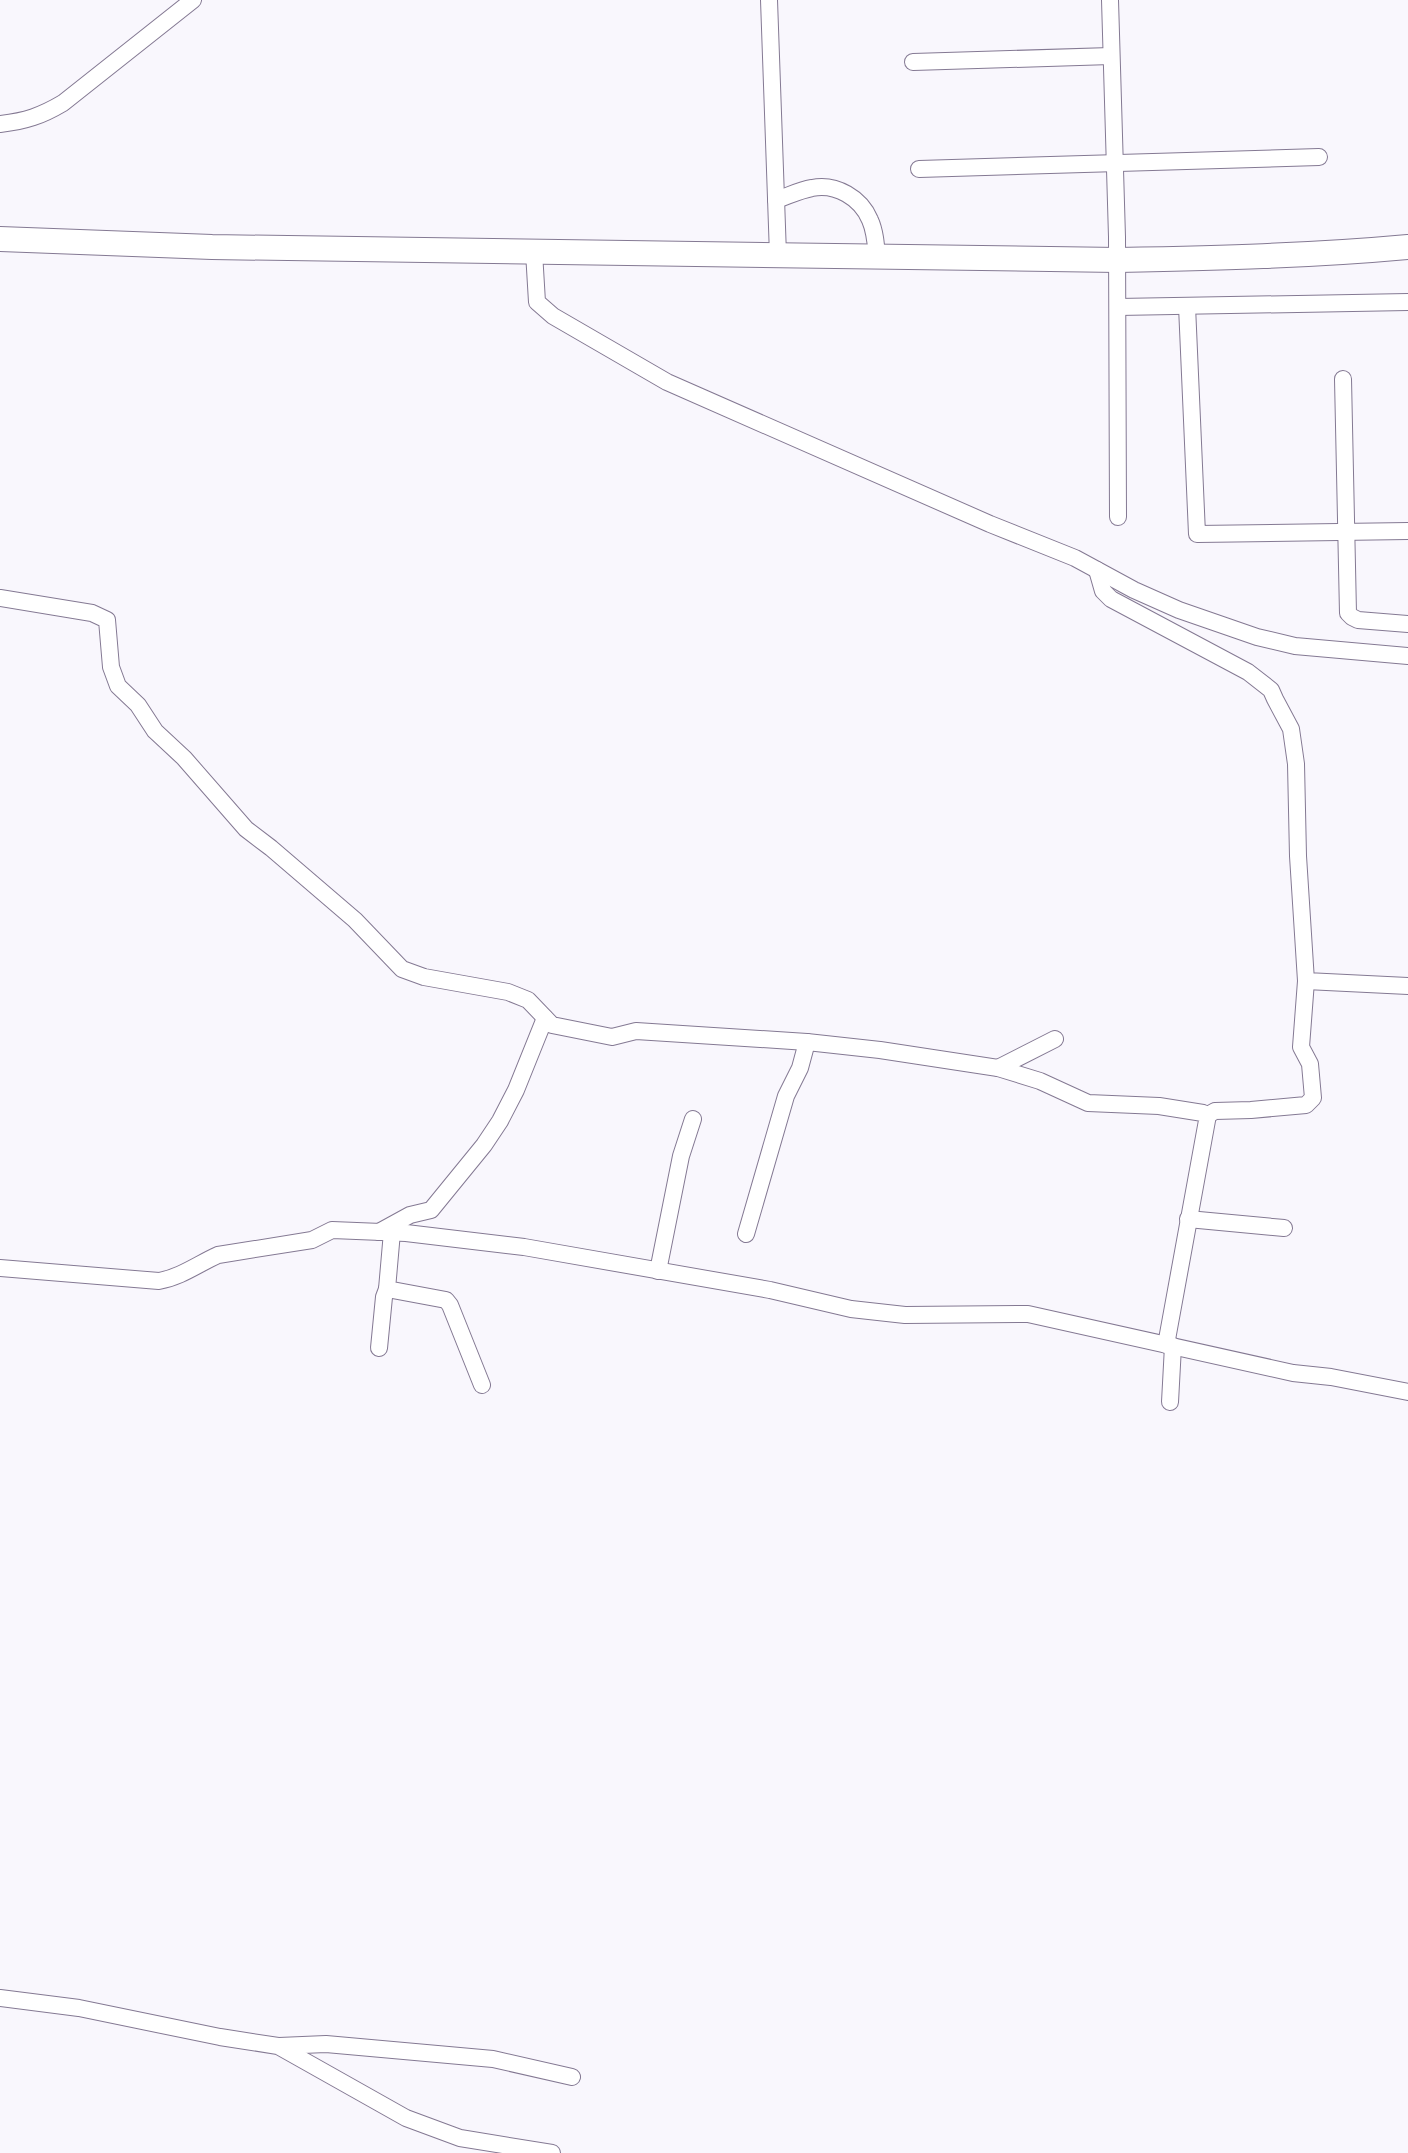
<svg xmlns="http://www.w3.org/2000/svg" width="1408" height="2153" font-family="Poppins,sans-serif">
	<rect width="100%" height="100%" fill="#f9f7fd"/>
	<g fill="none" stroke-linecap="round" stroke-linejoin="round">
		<defs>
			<g id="minor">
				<path d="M769 0 778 255"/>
				<path d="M1110 0 1117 237 1118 517"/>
				<path d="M913 62 1111 56"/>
				<path d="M0 124C26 121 41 116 63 103L193 0"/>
				<path d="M919 169 1319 157"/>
				<path d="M776 200C788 196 800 190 812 188 836 183 861 198 870 220 875 231 876 244 877 257"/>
				<path d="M534 252 537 302 553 316 667 382 990 524 1075 558 1134 590 1179 610 1257 637 1295 646 1408 656"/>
				<path d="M1187 306 1197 534 1408 531"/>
				<path d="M1118 307 1408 302"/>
				<path d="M1343 379 1348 613 1352 617 1358 620 1408 624"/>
				<path d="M1097 570 1103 591 1111 599 1248 672 1271 690 1275 699 1291 729 1296 764 1298 856 1306 981 1408 986"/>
				<path d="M0 598 92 613 107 620 111 667 118 686 138 705 155 731 184 758 246 829 271 848 355 920 402 969 424 977 508 992 528 1000 552 1025 612 1037 636 1031 807 1042 880 1050 998 1068 1040 1081 1088 1103 1159 1106 1203 1113 1208 1115 1166 1345"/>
				<path d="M998 1068 1055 1039"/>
				<path d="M1208 1115 1215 1111 1251 1110 1306 1105 1313 1098 1310 1064 1301 1047 1306 981"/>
				<path d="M1188 1219 1284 1228"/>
				<path d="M379 1232 410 1215 431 1210 484 1145 500 1121 516 1090 545 1018"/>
				<path d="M392 1232 387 1289 446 1300 450 1305 482 1385"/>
				<path d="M746 1234 786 1096 800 1068 807 1042"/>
				<path d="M0 1268 159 1281C181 1277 198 1264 218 1255L312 1240 332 1230 406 1233 524 1247 770 1290 851 1309 905 1315 1028 1314 1293 1373 1331 1377 1408 1392"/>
				<path d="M658 1271 681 1156 693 1119"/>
				<path d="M379 1348 384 1297 387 1289"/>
				<path d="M1170 1402 1173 1346"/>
				<path d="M0 1998 79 2008 220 2037 278 2046 406 2118 460 2138 552 2153"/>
				<path d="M279 2046 326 2044 493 2059 572 2077"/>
			</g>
			<path id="secondary" d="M0 239 212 247 1118 260C1215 258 1311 256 1408 247"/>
		</defs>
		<!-- minor casing -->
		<use href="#minor" stroke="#847993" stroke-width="18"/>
		<!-- secondary casing -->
		<use href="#secondary" stroke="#847993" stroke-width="26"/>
		<!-- minor -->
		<use href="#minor" stroke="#fff" stroke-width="16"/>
		<!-- secondary -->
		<use href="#secondary" stroke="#fff" stroke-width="24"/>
	</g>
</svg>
